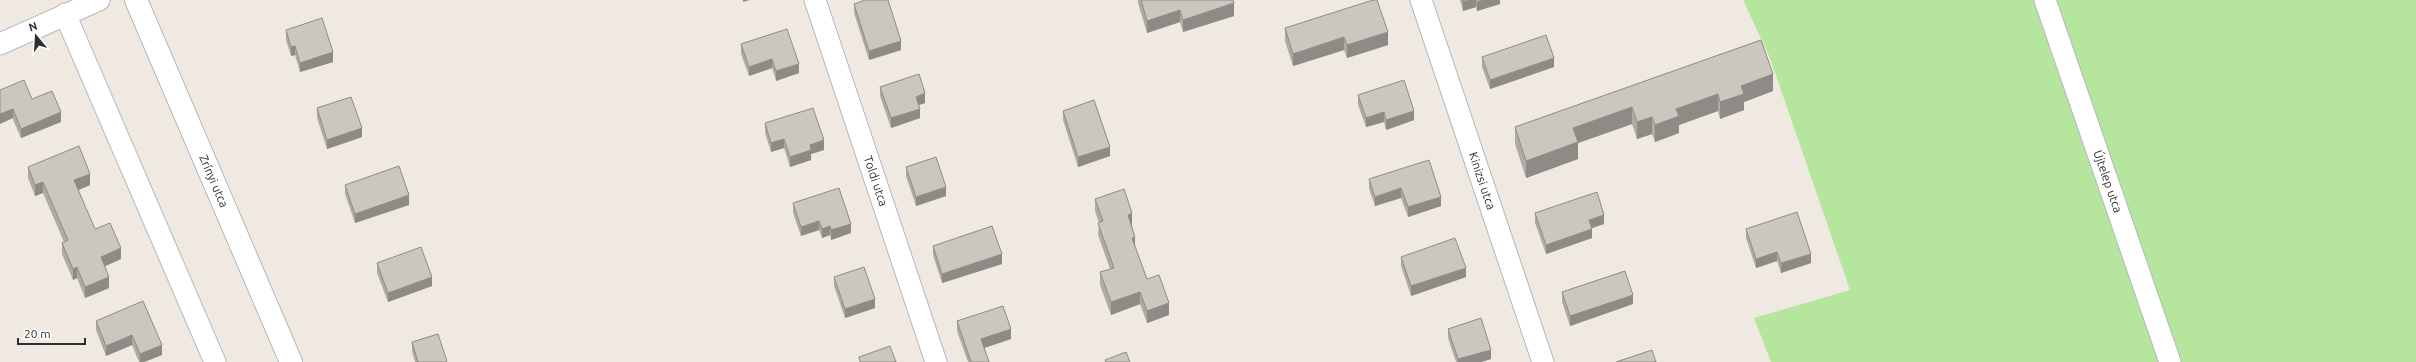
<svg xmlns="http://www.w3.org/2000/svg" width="2416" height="362" font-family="Ubuntu,sans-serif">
	<rect width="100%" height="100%" fill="#efe9e1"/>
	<!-- green -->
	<path fill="#b6e59e" d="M1743 0H2416V362H1771L1754 318 1850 290 1770 58Z"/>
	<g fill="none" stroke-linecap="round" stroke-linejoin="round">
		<defs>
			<g id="minor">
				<path id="s1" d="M815 0 936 362"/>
				<path id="s2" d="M1421 0 1543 362"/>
				<path id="s3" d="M2045 0 2170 362"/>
				<path d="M65 14 215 362"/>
				<path d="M0 44 99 0"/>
			</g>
			<g id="secondary">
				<path id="s4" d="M136 0 291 362"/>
			</g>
		</defs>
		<!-- minor casing -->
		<use href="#minor" stroke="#b4b7c1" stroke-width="23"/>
		<!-- secondary casing -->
		<use href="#secondary" stroke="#b4b7c1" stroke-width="24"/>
		<!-- minor -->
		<use href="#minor" stroke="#fff" stroke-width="21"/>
		<!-- secondary -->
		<use href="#secondary" stroke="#fff" stroke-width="22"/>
	</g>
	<!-- wall -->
	<g fill="#afaba4">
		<path d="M1138 0H1233L1234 16 1183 32 1180 22 1147 33 1138 3Z"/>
		<path d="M1460 0H1500V4L1477 11 1476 7 1463 11Z"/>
		<path d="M854 4 901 50 869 60 854 13Z"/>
		<path d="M1285 28 1388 45 1347 58 1344 50 1293 66 1285 41Z"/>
		<path d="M286 30 333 62 300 72 295 55 291 56 286 40Z"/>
		<path d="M1761 40 1773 91 1744 102V110L1720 119 1718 111 1679 125V133L1655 142 1652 134 1637 139 1632 124 1578 143V159L1526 178 1515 144V127Z"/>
		<path d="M741 44 799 73 776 81 772 68 749 76 741 54Z"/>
		<path d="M1482 57 1554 67 1490 89 1482 67Z"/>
		<path d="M880 87 925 103 918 105 920 118 891 128 880 96Z"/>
		<path d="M0 90 32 99 61 122 21 138Z"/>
		<path d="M1358 95 1414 120 1386 130 1384 122 1366 127 1358 105Z"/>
		<path d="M317 108 362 137 327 149 317 118Z"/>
		<path d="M1063 111 1110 156 1078 167 1063 120Z"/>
		<path d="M765 123 824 150 811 154V160L790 167 784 148 771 152 765 133Z"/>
		<path d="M28 167 90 185 78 190 95 229 121 259 105 266 109 288 85 298 77 278 73 280 62 254V243L64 242 43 193 35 196 28 178Z"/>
		<path d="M906 167 946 196 916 206 906 176Z"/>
		<path d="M1369 179 1441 197V206L1408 217 1401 198 1375 206 1369 189Z"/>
		<path d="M345 185 409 205 355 223 345 194Z"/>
		<path d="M1095 199 1132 226 1135 248 1147 279 1169 315 1147 323 1140 304 1111 315 1100 285V272L1110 269 1098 235 1099 223 1095 211Z"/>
		<path d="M793 203 851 233 831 240 830 235 822 238 819 230 801 236 793 213Z"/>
		<path d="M1535 213 1604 224 1592 228V238L1546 254 1535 223Z"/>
		<path d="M1746 229 1811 263 1781 273 1777 261 1756 268 1746 238Z"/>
		<path d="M933 246 1002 264 942 283 933 255Z"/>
		<path d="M1401 257 1466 277 1411 296 1401 266Z"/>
		<path d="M377 263 432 286 388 302 377 273Z"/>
		<path d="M834 277 875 308 845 318 834 286Z"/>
		<path d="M1562 292 1633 304 1570 326 1562 302Z"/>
		<path d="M96 321 162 345V355L144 362H139L132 345 106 356 96 330Z"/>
		<path d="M957 321 1011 339 984 348 989 362H968L957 331Z"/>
		<path d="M1448 329 1491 359 1481 362H1456L1448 338Z"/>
		<path d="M412 342 447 362H415L412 351Z"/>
	</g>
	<!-- shaded-wall -->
	<g fill="#8e8b86">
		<path d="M743 0H750L743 2Z"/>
		<path d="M1469 0H1476V7L1463 11V2Z"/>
		<path d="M1482 0H1500V4L1477 11V2Z"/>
		<path d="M1234 3V16L1183 32V20Z"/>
		<path d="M1180 10V22L1147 33V21Z"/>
		<path d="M1388 32V45L1347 58V45Z"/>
		<path d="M1344 37V50L1293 66V54Z"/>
		<path d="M901 41V50L869 60V51Z"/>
		<path d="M295 46V55L291 56V47Z"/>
		<path d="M333 52V62L300 72V63Z"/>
		<path d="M1554 58V67L1490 89V80Z"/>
		<path d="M772 59V68L749 76V67Z"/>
		<path d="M799 64V73L776 81V71Z"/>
		<path d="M1773 74V91L1744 102V110L1720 119V102L1741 86Z"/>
		<path d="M925 93V103L916 106V97Z"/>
		<path d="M1718 94V111L1679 125V133L1655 142V125L1676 109Z"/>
		<path d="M1632 107V124L1578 143V159L1526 178V161L1573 128Z"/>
		<path d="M13 109V118L0 124V114Z"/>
		<path d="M920 109V118L891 128V118Z"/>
		<path d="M1414 111V120L1386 130V120Z"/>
		<path d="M61 112V122L21 138V129Z"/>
		<path d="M1384 112V122L1366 127V118Z"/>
		<path d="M1652 117V134L1637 139V122Z"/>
		<path d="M362 128V137L327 149V140Z"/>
		<path d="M784 139V148L771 152V143Z"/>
		<path d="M824 140V150L811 154V160L790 167V157L810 145Z"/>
		<path d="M1110 147V156L1078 167V157Z"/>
		<path d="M90 174V185L74 192V180Z"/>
		<path d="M43 182V193L35 196V185Z"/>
		<path d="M946 187V196L916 206V197Z"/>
		<path d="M1401 188V198L1375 206V197Z"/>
		<path d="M409 195V205L355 223V214Z"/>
		<path d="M1441 197V206L1408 217V207Z"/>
		<path d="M1132 213V226L1128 227V215Z"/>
		<path d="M1604 215V224L1589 229V220Z"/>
		<path d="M819 221V230L801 236V227Z"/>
		<path d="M851 224V233L831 240V230Z"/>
		<path d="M830 226V235L822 238V229Z"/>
		<path d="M1592 229V238L1546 254V245Z"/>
		<path d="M1135 237V250L1132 238Z"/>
		<path d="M121 248V259L101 268V257Z"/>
		<path d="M1777 252V261L1756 268V259Z"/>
		<path d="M1002 254V264L942 283V274Z"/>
		<path d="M1811 254V263L1781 273V263Z"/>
		<path d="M77 267V278L73 280V269Z"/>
		<path d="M1466 268V277L1411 296V286Z"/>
		<path d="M109 277V288L85 298V287Z"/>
		<path d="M432 277V286L388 302V293Z"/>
		<path d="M1140 292V304L1111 315V302Z"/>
		<path d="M1633 295V304L1570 326V316Z"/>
		<path d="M875 299V308L845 318V309Z"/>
		<path d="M1169 303V315L1147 323V311Z"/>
		<path d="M1011 329V339L981 349V339Z"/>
		<path d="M132 335V345L106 356V346Z"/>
		<path d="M162 345V355L144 362H140V354Z"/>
		<path d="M1491 350V359L1481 362H1458V359Z"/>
	</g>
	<!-- building -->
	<g fill="#cbc7bf" stroke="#8e8b86">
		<path d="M865 0H888L901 41 869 51 854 4Z"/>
		<path d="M1141 0H1233L1234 3 1183 20 1180 10 1147 21Z"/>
		<path d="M1373 0H1377L1388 32 1347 45 1344 37 1293 54 1285 28Z"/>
		<path d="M1463 0H1469L1463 2Z"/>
		<path d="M322 18 333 52 300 63 295 46 291 47 286 30Z"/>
		<path d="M787 29 799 64 776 71 772 59 749 67 741 44Z"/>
		<path d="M1546 35 1554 58 1490 80 1482 57Z"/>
		<path d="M1761 40 1773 74 1741 86 1744 94 1720 102 1718 94 1676 109 1679 116 1655 125 1652 117 1637 122 1632 107 1573 128 1578 142 1526 161 1515 127Z"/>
		<path d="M919 74 925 93 916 97 920 109 891 118 880 87Z"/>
		<path d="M24 80 32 99 52 91 61 112 21 129 13 109 0 114V90Z"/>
		<path d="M1404 80 1414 111 1386 120 1384 112 1366 118 1358 95Z"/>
		<path d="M351 97 362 128 327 140 317 108Z"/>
		<path d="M1094 100 1110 147 1078 157 1063 111Z"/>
		<path d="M813 108 824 140 810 145 811 150 790 157 784 139 771 143 765 123Z"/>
		<path d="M79 146 90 174 74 180 95 229 110 223 121 248 101 257 109 277 85 287 77 267 73 269 62 243 68 240 43 182 35 185 28 167Z"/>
		<path d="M936 157 946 187 916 197 906 167Z"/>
		<path d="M1429 160 1441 197 1408 207 1401 188 1375 197 1369 179Z"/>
		<path d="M399 166 409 195 355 214 345 185Z"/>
		<path d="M839 188 851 224 831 230 830 226 822 229 819 221 801 227 793 203Z"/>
		<path d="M1124 189 1132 213 1128 215 1135 237 1132 238 1147 279 1159 275 1169 303 1147 311 1140 292 1111 302 1100 272 1114 268 1098 223 1103 221 1095 199Z"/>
		<path d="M1597 192 1604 215 1589 220 1592 229 1546 245 1535 213Z"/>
		<path d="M1797 212 1811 254 1781 263 1777 252 1756 259 1746 229Z"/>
		<path d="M992 226 1002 254 942 274 933 246Z"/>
		<path d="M1455 238 1466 268 1411 286 1401 257Z"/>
		<path d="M421 247 432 277 388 293 377 263Z"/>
		<path d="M864 267 875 299 845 309 834 277Z"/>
		<path d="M1625 271 1633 295 1570 316 1562 292Z"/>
		<path d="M143 301 162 345 140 354 132 335 106 346 96 321Z"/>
		<path d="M1003 306 1011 329 981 339 989 362H971L957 321Z"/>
		<path d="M1481 318 1491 350 1458 359 1448 329Z"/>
		<path d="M438 334 447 361 445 362H418L412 342Z"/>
		<path d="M890 346 896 362H860L859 357Z"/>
		<path d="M1652 350 1656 362H1616Z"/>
		<path d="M1126 352 1130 362H1106L1105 360Z"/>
	</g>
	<g text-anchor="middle" stroke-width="3" stroke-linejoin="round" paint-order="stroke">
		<!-- street labels -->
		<g font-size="12" fill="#2e2e2e" stroke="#fff">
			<text dy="4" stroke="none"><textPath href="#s4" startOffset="197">Zrínyi utca</textPath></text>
			<text dy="4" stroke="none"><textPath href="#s1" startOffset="191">Toldi utca</textPath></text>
			<text dy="4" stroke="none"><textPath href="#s2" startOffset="191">Kinizsi utca</textPath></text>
			<text dy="4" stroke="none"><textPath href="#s3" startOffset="192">Újtelep utca</textPath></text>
		</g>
	</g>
	<!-- north arrow -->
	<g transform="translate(36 36) rotate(342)" stroke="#ffffff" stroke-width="3" paint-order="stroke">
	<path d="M0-3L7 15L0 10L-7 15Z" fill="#2e2e2e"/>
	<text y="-6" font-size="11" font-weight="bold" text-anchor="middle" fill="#2e2e2e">N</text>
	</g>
	<!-- scale -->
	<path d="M18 338v6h67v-6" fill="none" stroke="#2e2e2e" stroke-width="2"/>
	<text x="24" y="338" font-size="12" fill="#2e2e2e" stroke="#ffffff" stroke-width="3" paint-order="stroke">20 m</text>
</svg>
